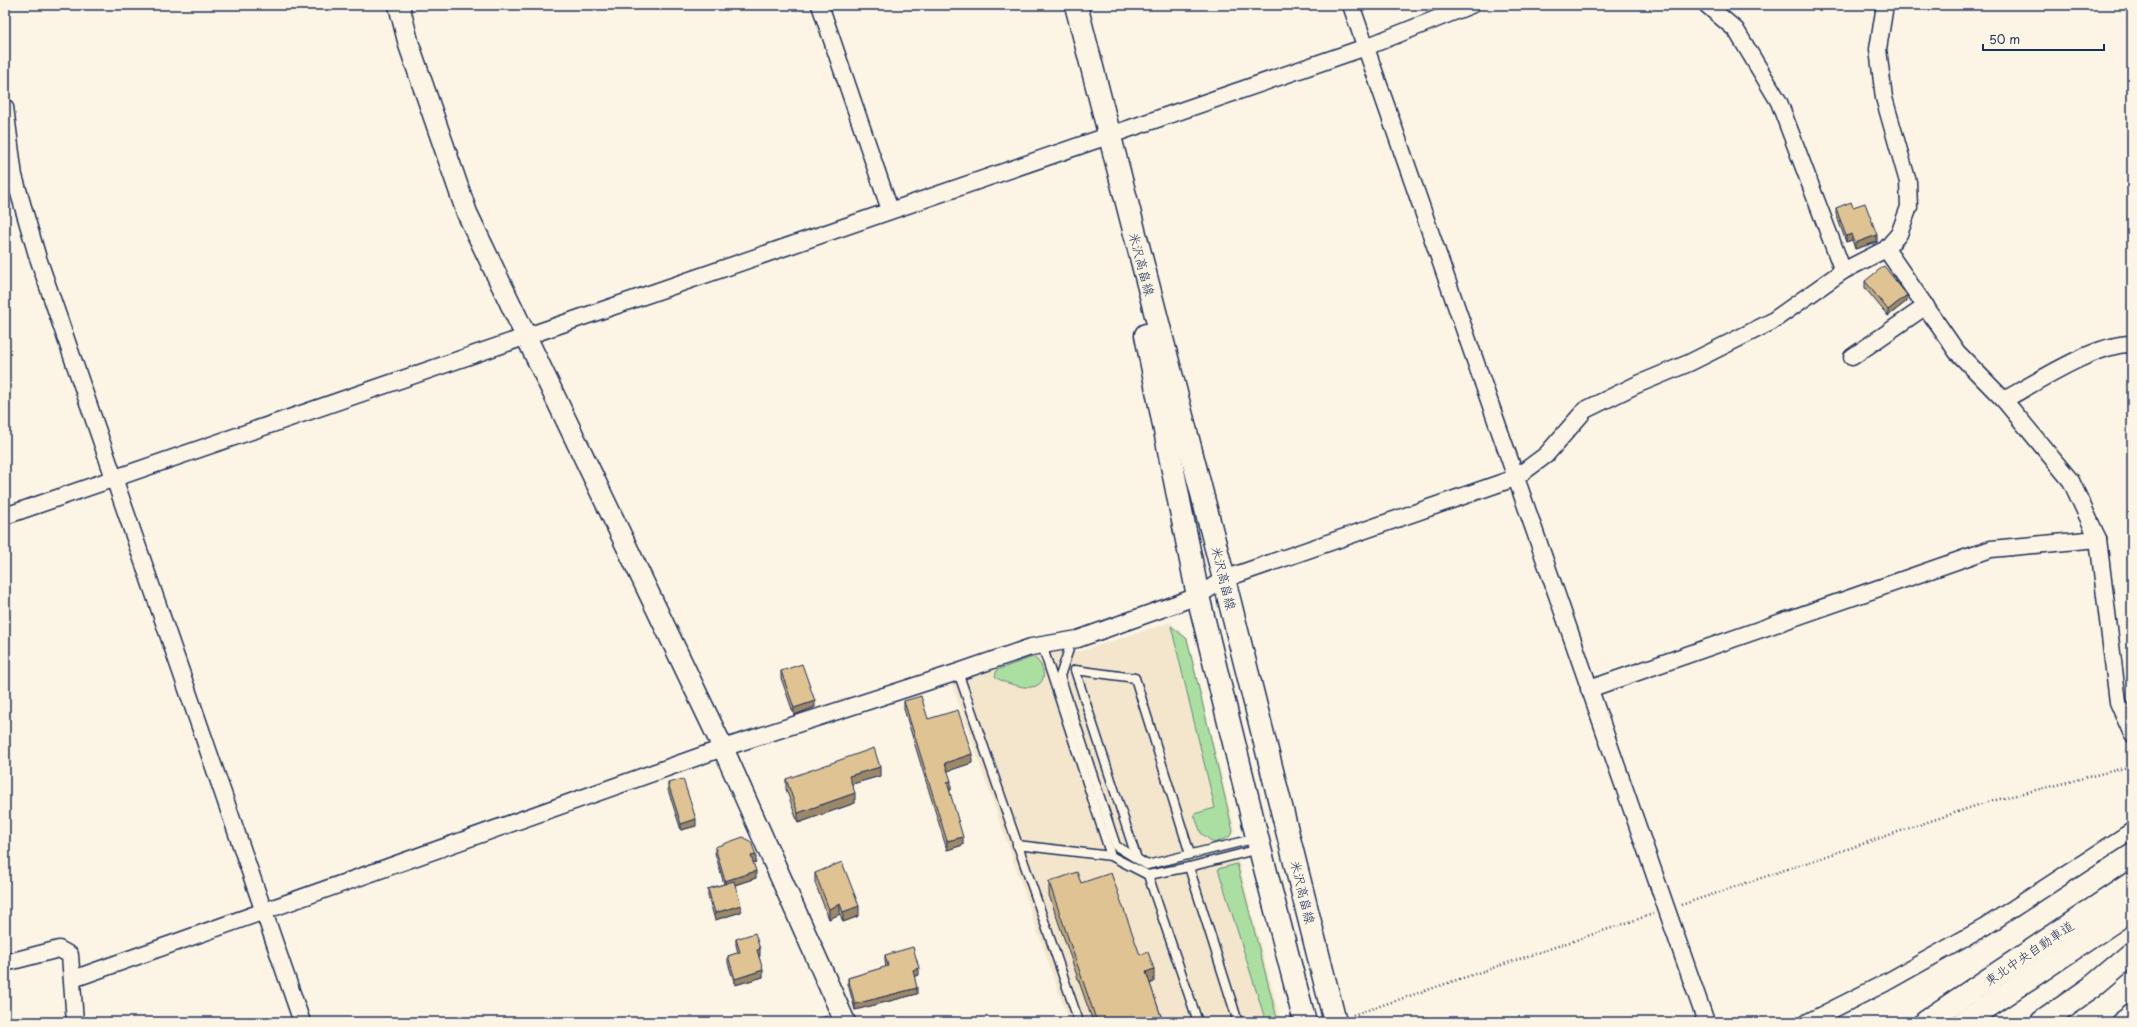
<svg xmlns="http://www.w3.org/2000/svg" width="2137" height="1027" font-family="'Playpen Sans','Klee One',sans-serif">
	<rect width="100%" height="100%" fill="#fcf5e5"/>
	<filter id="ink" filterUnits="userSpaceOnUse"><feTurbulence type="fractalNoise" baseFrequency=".025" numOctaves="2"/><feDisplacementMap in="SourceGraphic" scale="8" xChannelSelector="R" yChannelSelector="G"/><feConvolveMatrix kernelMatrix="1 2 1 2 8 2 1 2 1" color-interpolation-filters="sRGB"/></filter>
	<g filter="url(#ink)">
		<!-- built -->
		<path fill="#f3e6cc" d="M1170 622 1188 638 1235 830 1232 837 1281 1022H1069L952 684 1034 654 1081 651Z"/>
		<!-- green -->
		<g fill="#abdfa1" stroke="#638780">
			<path d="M1171 626 1187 639 1233 831 1229 837 1214 843 1201 833 1194 814 1215 808Z"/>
			<path d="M1033 657C1044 663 1050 684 1032 687 1025 689 999 682 995 676L997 670Z"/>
			<path d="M1237 864 1278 1022H1266L1218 869Z"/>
		</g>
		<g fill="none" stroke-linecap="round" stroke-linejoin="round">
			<defs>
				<g id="service">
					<path d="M1072 640 1060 676 1116 846 1147 865 1257 838"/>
					<path d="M1042 645 1111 856 1148 875 1189 867"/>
					<path d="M958 672 1079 1022"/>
					<path d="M1017 845 1111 856"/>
					<path d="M1137 859 1075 670 1135 678 1190 854"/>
					<path d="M1148 875 1198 1022"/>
					<path d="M1238 1022 1189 867 1259 849"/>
				</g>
				<g id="minor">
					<path d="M820 5 890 210"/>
					<path d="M1351 5 1706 1022"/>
					<path d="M1707 5 1736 30 1779 102 1843 271"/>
					<path d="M5 107 14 176 37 255 302 1022"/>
					<path d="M1886 249 1957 352 2004 400 2071 481 2098 539 2118 702 2132 734"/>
					<path d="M1852 357 1926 306"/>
					<path d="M2004 400C2037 382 2096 343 2132 344"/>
					<path d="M5 516 1366 47 1471 5"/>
					<path d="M1589 689 1991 549 2098 539"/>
					<path d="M5 963 59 949 70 955 75 1022"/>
					<path d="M73 979 723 748 958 672 1031 647 1078 639 1198 596 1224 579 1515 478 1546 455 1585 410 1636 385 1689 363 1771 322 1843 271 1886 249 1899 234 1909 207 1908 182 1884 98 1878 49 1885 5"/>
					<path d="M1808 1022 1885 983 1985 927 2132 831"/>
					<path d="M2119 1022 2132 1012"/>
				</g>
				<path id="tertiary" d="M399 5 409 45 467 213 723 748 845 1022"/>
				<g id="primary">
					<path d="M1076 5 1224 579 1335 1022"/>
					<path d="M1146 335 1198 596 1260 849 1305 1022"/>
				</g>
				<g id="motorway">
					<path d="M1925 1022 2132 883"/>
					<path d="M1964 1022 2132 909"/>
					<path d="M2042 1022 2092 987 2132 953"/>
				</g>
			</defs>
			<!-- service casing -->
			<use href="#service" stroke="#1b2f5e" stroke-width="11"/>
			<!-- minor casing -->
			<use href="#minor" stroke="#1b2f5e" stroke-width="19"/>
			<!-- tertiary casing -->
			<use href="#tertiary" stroke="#1b2f5e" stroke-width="23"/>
			<!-- primary casing -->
			<use href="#primary" stroke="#1b2f5e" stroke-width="25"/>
			<!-- motorway casing -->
			<use href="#motorway" stroke="#1b2f5e" stroke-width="25"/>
			<!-- path -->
			<g stroke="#1b2f5e" stroke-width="2.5" stroke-dasharray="1 3" stroke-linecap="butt">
				<path d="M1681 905 1984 803 2132 766"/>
				<path d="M1353 1015 1653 914"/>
			</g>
			<!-- service -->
			<use href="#service" stroke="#fcf5e5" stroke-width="8"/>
			<!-- minor -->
			<use href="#minor" stroke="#fcf5e5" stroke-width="16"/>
			<!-- tertiary -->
			<use href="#tertiary" stroke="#fcf5e5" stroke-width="20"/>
			<!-- primary -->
			<use href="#primary" stroke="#fcf5e5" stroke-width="22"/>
			<!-- motorway -->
			<use href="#motorway" stroke="#fcf5e5" stroke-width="22"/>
		</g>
		<!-- wall -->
		<g fill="#c0a87e" stroke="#1b2f5e">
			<path d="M1853 207 1877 242 1855 249 1852 240 1846 242 1836 214V208Z"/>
			<path d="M1865 281 1907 301 1888 316 1865 288Z"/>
			<path d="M781 671 815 707 794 715 781 678Z"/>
			<path d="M904 701 928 719 972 763 947 771 951 790H949L963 845 947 850 904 709Z"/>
			<path d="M880 776 852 784 855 803 798 823 786 789V779Z"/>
			<path d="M668 783 696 826 681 830 668 790Z"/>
			<path d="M715 847 756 862 753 863 756 878 735 885 741 912 715 920 708 896V889L724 884 715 853Z"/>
			<path d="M815 873 859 916 843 922 840 914 829 919 815 883Z"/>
			<path d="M1049 882 1081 883 1140 955 1154 982 1150 984 1163 1022H1093L1049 895Z"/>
			<path d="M736 939 760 956H759L763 977 735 985 728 963V956L738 953 736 945Z"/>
			<path d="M885 955 919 975 914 976 917 994 855 1010 848 984V978L886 967 885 961Z"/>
		</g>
		<!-- shaded-wall -->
		<g fill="#9c8867" stroke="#1b2f5e">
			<path d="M1852 234V240L1846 242V236Z"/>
			<path d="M1877 235V242L1855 249V243Z"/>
			<path d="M1907 295V301L1888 316V310Z"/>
			<path d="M815 701V707L794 715V708Z"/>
			<path d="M972 754V763L945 772V763Z"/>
			<path d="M880 767V776L849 785V776Z"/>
			<path d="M951 781V790L947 791V782Z"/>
			<path d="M855 793V803L798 823V813Z"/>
			<path d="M696 819V826L681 830V824Z"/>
			<path d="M963 837V845L947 850V841Z"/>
			<path d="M756 855V862L751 863V856Z"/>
			<path d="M756 871V878L725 888V881Z"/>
			<path d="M840 904V914L829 919V909Z"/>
			<path d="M741 905V912L715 920V913Z"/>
			<path d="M859 906V916L843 922V912Z"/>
			<path d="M760 949V956H757V950Z"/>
			<path d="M919 968V975L913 977V970Z"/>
			<path d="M1154 969V982L1146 985V972Z"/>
			<path d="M763 970V977L735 985V979Z"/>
			<path d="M917 988V994L855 1010V1004Z"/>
		</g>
		<!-- building -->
		<g fill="#dfc393" stroke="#1b2f5e">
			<path d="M1851 202 1853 207 1865 203 1877 235 1855 243 1852 234 1846 236 1836 208Z"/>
			<path d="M1884 266 1907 295 1888 310 1865 281Z"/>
			<path d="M802 664 815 701 794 708 781 671Z"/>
			<path d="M921 696 928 719 958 710 972 754 945 763 951 781 947 782 963 837 947 841 904 701Z"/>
			<path d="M874 748 880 767 849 776 855 793 798 813 786 779Z"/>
			<path d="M683 779 696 819 681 824 668 783Z"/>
			<path d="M743 837 751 842 756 855 751 856 756 871 725 881 715 847Z"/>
			<path d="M842 862 859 906 843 912 840 904 829 909 815 873Z"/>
			<path d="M1077 872 1081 883 1111 873 1140 955 1148 952 1154 969 1146 972 1163 1022H1097L1049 882Z"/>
			<path d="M734 881 741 905 715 913 708 889Z"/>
			<path d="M755 933 760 949 757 950 763 970 735 979 728 956 740 952 736 939Z"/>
			<path d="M913 947 919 968 913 970 917 988 855 1004 848 978 888 966 885 955Z"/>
			<path d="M827 1016 829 1022H807Z"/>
		</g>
	</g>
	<g text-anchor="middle" stroke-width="3.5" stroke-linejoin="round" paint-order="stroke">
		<!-- street labels -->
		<g font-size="13" fill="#1b2f5e" stroke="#fcf5e5">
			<text transform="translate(1142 264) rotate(75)" y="5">米沢高畠線</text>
			<text transform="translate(1224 578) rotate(76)" y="5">米沢高畠線</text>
			<text transform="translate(1303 892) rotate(76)" y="5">米沢高畠線</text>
			<text transform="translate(2029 953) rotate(-34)" y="5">東北中央自動車道</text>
		</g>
	</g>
	<!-- margin -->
	<rect width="2137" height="1027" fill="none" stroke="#fcf5e5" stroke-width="20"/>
	<rect x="10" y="10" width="2117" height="1007" fill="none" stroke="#1b2f5e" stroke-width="1.5" filter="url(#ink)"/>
	<!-- scale -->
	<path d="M1983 44v6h121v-6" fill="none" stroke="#1b2f5e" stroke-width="2"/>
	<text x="1989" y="44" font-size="12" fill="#1b2f5e" stroke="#fcf5e5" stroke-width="3" paint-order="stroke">50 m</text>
</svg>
